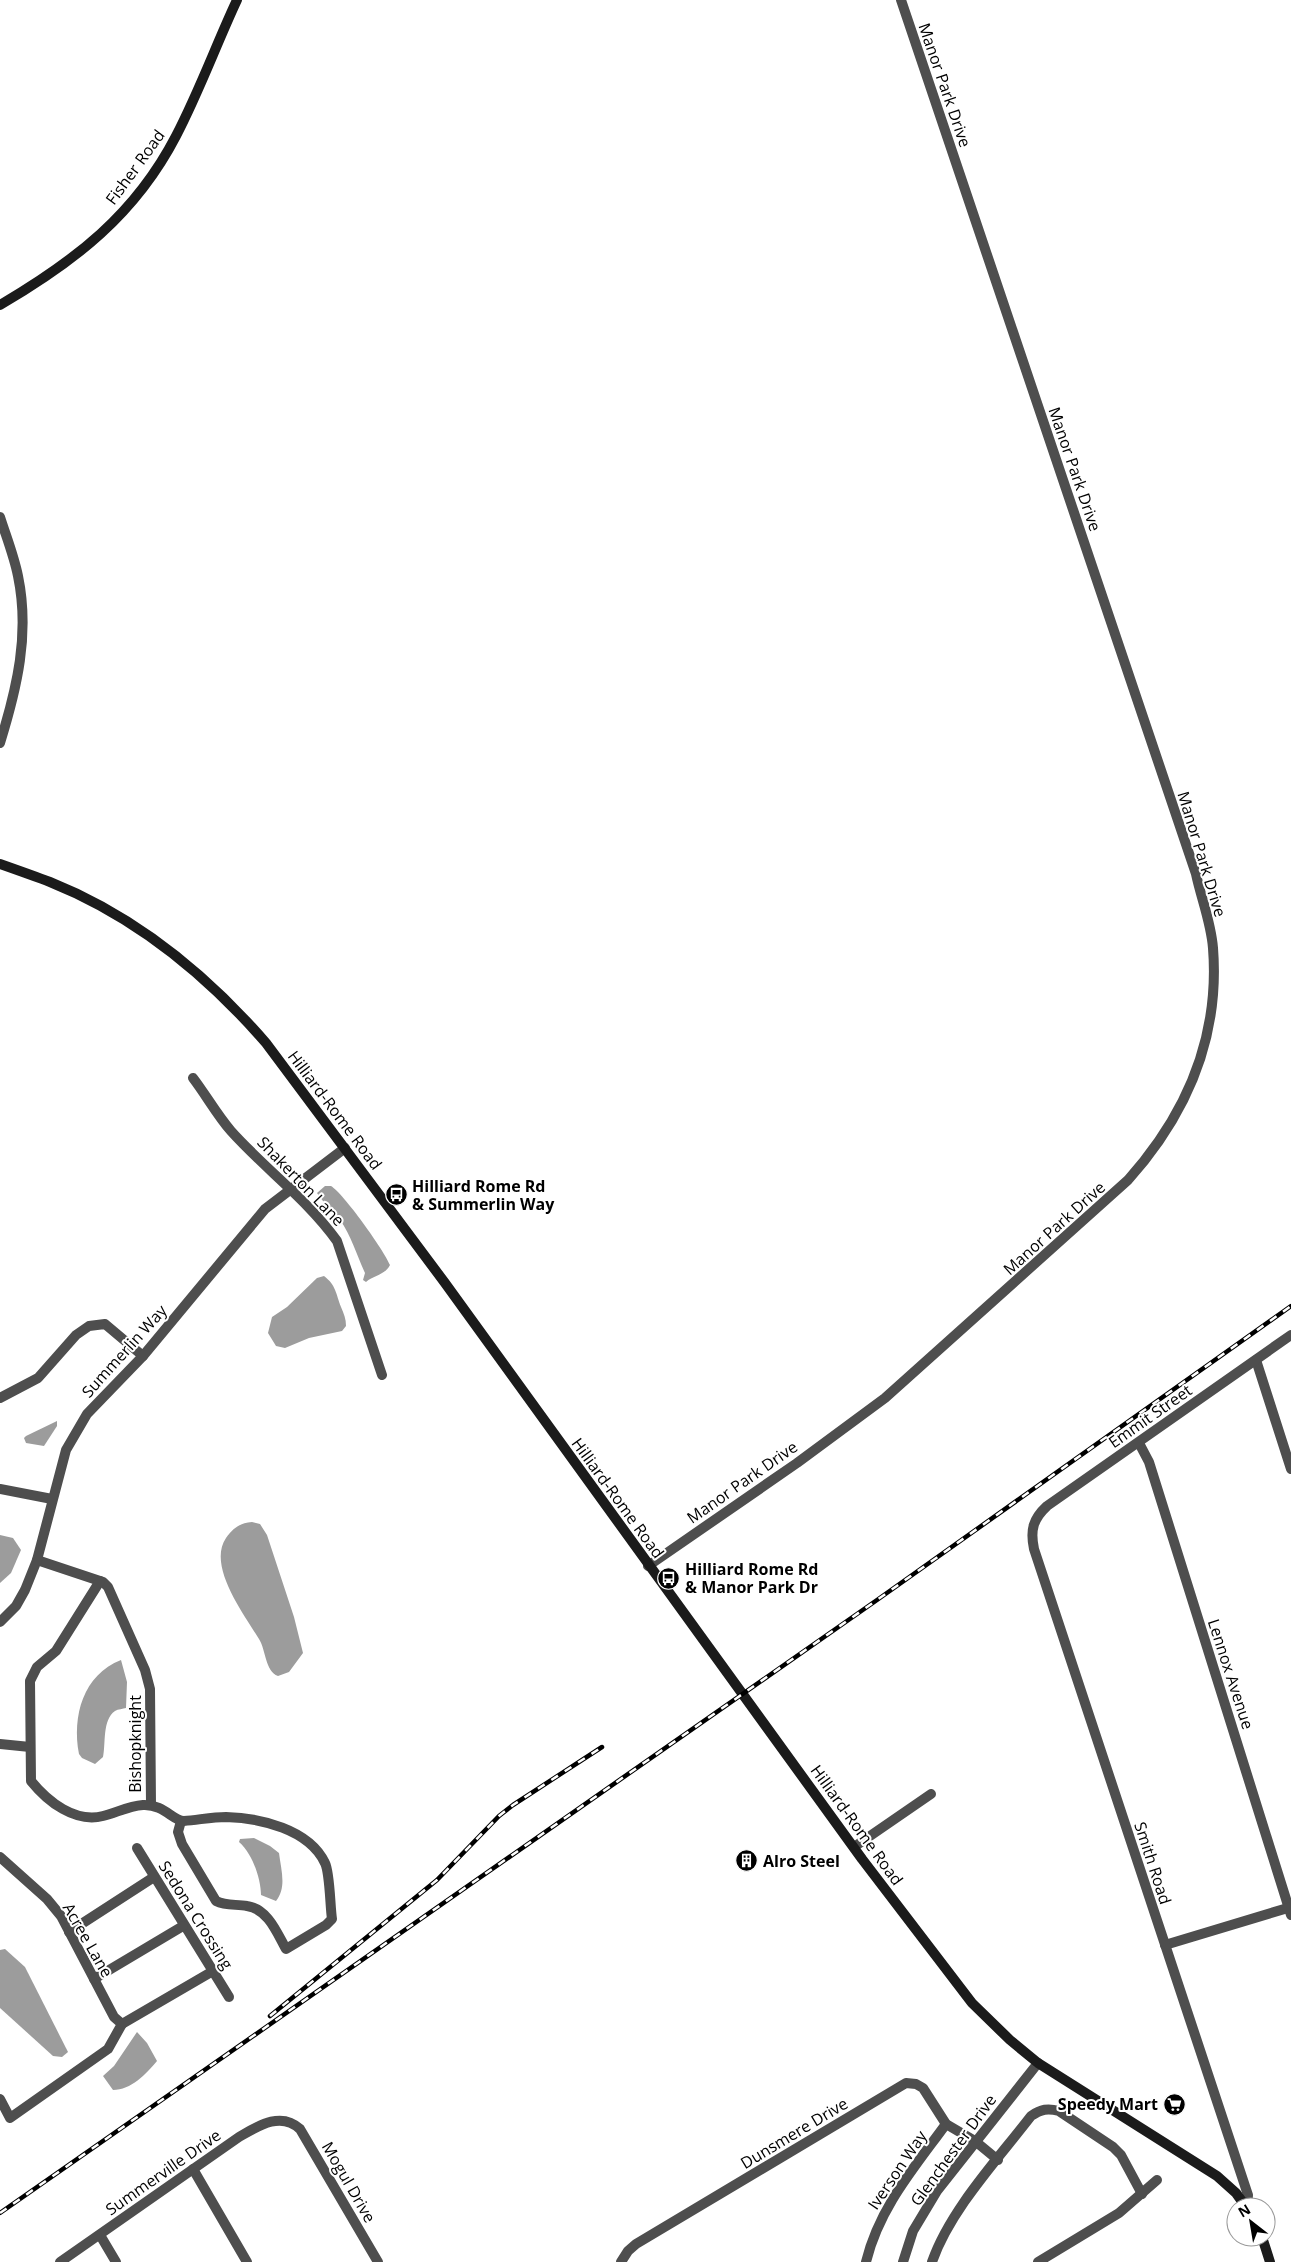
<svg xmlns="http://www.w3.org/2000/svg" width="1291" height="2262" font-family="'Open Sans',sans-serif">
<rect width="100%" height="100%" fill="#fff"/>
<g fill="#9c9c9c">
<path d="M325 1186H331C343 1193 384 1250 390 1265 385 1275 374 1275 366 1282L363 1280 365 1273C357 1256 351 1235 340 1220 333 1210 323 1203 317 1193Z"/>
<path d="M324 1276C336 1285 336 1294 341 1307 344 1314 346 1319 346 1326L342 1331 309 1338 285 1348 276 1346 268 1333 272 1317 287 1307 317 1278Z"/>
<polygon points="57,1421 57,1426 44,1446 26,1443 24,1438 26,1436"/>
<path d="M252 1522 260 1524 267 1535 294 1617 303 1653 289 1672 278 1676C265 1671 266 1650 259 1639 244 1614 207 1566 226 1538 233 1528 240 1523 252 1522Z"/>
<polygon points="0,1535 13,1538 21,1550 11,1573 0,1583"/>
<path d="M121 1660 127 1682 126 1708C123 1709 118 1709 115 1711 102 1720 106 1744 103 1757L95 1764 82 1758 79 1754C72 1716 83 1675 121 1660Z"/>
<path d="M254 1838 270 1846 279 1853C281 1870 287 1887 276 1901L261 1895C261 1880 253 1854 239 1842L240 1839Z"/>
<polygon points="5,1949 25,1967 68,2052 62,2057 53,2056 0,2008 0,1950"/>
<path d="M137 2032 147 2043 157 2061C146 2074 131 2090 113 2090L103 2076 114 2066Z"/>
</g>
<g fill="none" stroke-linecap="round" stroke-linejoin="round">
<g stroke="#4e4e4e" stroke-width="10">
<path d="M0 517C6 536 14 556 18 576 30 634 17 688 0 743"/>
<path d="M193 1078C206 1095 217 1115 231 1131 265 1169 307 1199 337 1241L382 1375"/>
<polyline points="1256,1360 1291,1469"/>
<polyline points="0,1398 38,1378 76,1335 89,1326 105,1324 143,1356"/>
<polyline points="1139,1443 1149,1462 1291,1915"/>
<polyline points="0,1489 52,1499"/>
<polyline points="37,1560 103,1582 108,1587 145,1670 150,1689 151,1805"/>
<path d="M100 1581 56 1651 37 1667 30 1681 31 1781C48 1802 75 1823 103 1816 116 1813 128 1806 143 1805 164 1804 173 1821 184 1821 198 1820 212 1817 226 1817 260 1818 309 1829 325 1863 330 1873 330 1906 332 1919L326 1925 286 1949C277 1933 268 1909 247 1906 236 1904 226 1906 216 1901L182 1844 178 1832 181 1821"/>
<polyline points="0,1622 16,1606 25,1590 37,1560 66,1450 87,1414 143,1356 265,1209 345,1148"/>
<polyline points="0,1744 30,1747"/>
<polyline points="854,1847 931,1794"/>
<polyline points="137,1848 229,1997"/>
<polyline points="0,1857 47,1899 61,1916 114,2017 122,2024 108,2049 10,2118 0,2099"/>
<polyline points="69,1932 154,1877"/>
<polyline points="1165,1945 1291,1907"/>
<polyline points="94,1979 183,1926"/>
<polyline points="122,2024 213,1971"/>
<polyline points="193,2169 247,2262"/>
<path d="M1247 2207 1248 2195 1034 1549C1030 1530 1033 1519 1047 1506L1291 1335"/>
<polyline points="100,2235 116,2262"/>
<path d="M60 2262 239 2137C258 2126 281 2111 300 2129L378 2262"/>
<polyline points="621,2262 628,2251 636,2244 906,2083 916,2084 923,2088 946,2124 975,2141 998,2160"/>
<path d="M866 2262C879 2208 914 2168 946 2124"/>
<path d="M932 2262C950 2210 998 2159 1031 2116 1041 2109 1048 2108 1059 2111L1113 2147 1121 2155 1142 2194"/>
<polyline points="1038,2262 1119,2213 1157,2180"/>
</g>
<g stroke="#4e4e4e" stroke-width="10">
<path d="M648 1566 797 1463 885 1398 1128 1180C1187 1114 1220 1038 1213 948 1211 922 1201 898 1196 874L901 0"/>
<polyline points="903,2262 913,2231 937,2191 1038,2063"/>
</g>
<g stroke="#1b1b1b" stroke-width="10">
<path d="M0 305C75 261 135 215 176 136 199 92 216 45 237 0"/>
<path d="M0 864C17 870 34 876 50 882 135 916 207 975 266 1043L445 1283 862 1859 972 2003 1010 2040 1038 2063 1217 2176 1236 2193 1246 2207"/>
<polyline points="1262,2237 1270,2262"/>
</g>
<defs>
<g id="rail">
<polyline points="270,2016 437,1880 499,1816 513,1805 602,1747"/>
<polyline points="0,2213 877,1600 1291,1306"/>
</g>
</defs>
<use href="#rail" stroke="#000" stroke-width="4.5"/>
<use href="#rail" stroke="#fff" stroke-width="2.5" stroke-dasharray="8" stroke-linecap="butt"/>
</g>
<defs>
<symbol id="bus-disc" viewBox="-11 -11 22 22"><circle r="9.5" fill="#000" stroke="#fff"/><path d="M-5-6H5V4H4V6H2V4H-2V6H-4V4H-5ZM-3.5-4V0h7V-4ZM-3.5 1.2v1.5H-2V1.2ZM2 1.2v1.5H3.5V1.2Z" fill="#fff"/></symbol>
<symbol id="building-disc" viewBox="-11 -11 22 22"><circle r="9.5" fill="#000" stroke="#fff"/><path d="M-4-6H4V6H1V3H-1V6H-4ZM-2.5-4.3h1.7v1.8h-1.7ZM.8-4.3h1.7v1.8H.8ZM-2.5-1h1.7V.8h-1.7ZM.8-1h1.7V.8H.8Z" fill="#fff"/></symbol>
<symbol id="supermarket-disc" viewBox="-11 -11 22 22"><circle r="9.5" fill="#000" stroke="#fff"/><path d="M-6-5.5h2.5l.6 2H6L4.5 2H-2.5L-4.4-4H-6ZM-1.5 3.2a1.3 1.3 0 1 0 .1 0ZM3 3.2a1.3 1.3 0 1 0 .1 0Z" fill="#fff"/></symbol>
</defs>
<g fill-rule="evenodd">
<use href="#bus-disc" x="384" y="1182" width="25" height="25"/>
<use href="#bus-disc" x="656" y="1566" width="25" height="25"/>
<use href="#building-disc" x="734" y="1848" width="25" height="25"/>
<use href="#supermarket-disc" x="1162" y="2092" width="25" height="25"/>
</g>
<g text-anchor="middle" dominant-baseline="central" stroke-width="4" stroke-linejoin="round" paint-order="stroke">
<g font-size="16" fill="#000" stroke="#fff">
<text transform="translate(945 85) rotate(71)">Manor Park Drive</text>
<text transform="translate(135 167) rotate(-54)">Fisher Road</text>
<text transform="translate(1075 469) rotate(71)">Manor Park Drive</text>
<text transform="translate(1202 854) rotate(73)">Manor Park Drive</text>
<text transform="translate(335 1110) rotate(53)">Hilliard-Rome Road</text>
<text transform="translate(301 1181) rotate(46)">Shakerton Lane</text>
<text transform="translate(1054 1228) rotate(-42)">Manor Park Drive</text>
<text transform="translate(124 1351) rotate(-48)">Summerlin Way</text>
<text transform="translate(1150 1416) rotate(-35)">Emmit Street</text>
<text transform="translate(742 1482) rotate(-35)">Manor Park Drive</text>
<text transform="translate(618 1498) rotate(54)">Hilliard-Rome Road</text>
<text transform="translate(1231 1674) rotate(72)">Lennox Avenue</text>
<text transform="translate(135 1744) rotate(-90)">Bishopknight</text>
<text transform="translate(857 1825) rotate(54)">Hilliard-Rome Road</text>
<text transform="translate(1153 1863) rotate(72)">Smith Road</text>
<text transform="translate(196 1915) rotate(58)">Sedona Crossing</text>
<text transform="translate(88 1940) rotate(60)">Acree Lane</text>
<text transform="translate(794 2133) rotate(-31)">Dunsmere Drive</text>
<text transform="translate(953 2150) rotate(-54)">Glenchester Drive</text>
<text transform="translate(897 2170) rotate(-56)">Iverson Way</text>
<text transform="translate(163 2172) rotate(-35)">Summerville Drive</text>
<text transform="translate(349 2182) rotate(60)">Mogul Drive</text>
</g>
<g font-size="16" font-weight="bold" fill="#000" stroke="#fff" text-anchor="start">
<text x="412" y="1186">Hilliard Rome Rd<tspan x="412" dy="18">&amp; Summerlin Way</tspan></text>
<text x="685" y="1569">Hilliard Rome Rd<tspan x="685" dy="18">&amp; Manor Park Dr</tspan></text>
<text x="763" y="1861">Alro Steel</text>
<text x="1158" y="2104" text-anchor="end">Speedy Mart</text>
</g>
</g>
<g transform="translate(1251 2222) rotate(329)"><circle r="24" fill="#ffffff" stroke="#999999"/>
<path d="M0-4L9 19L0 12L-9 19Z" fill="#000000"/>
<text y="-8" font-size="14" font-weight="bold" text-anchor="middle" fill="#000000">N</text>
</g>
</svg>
